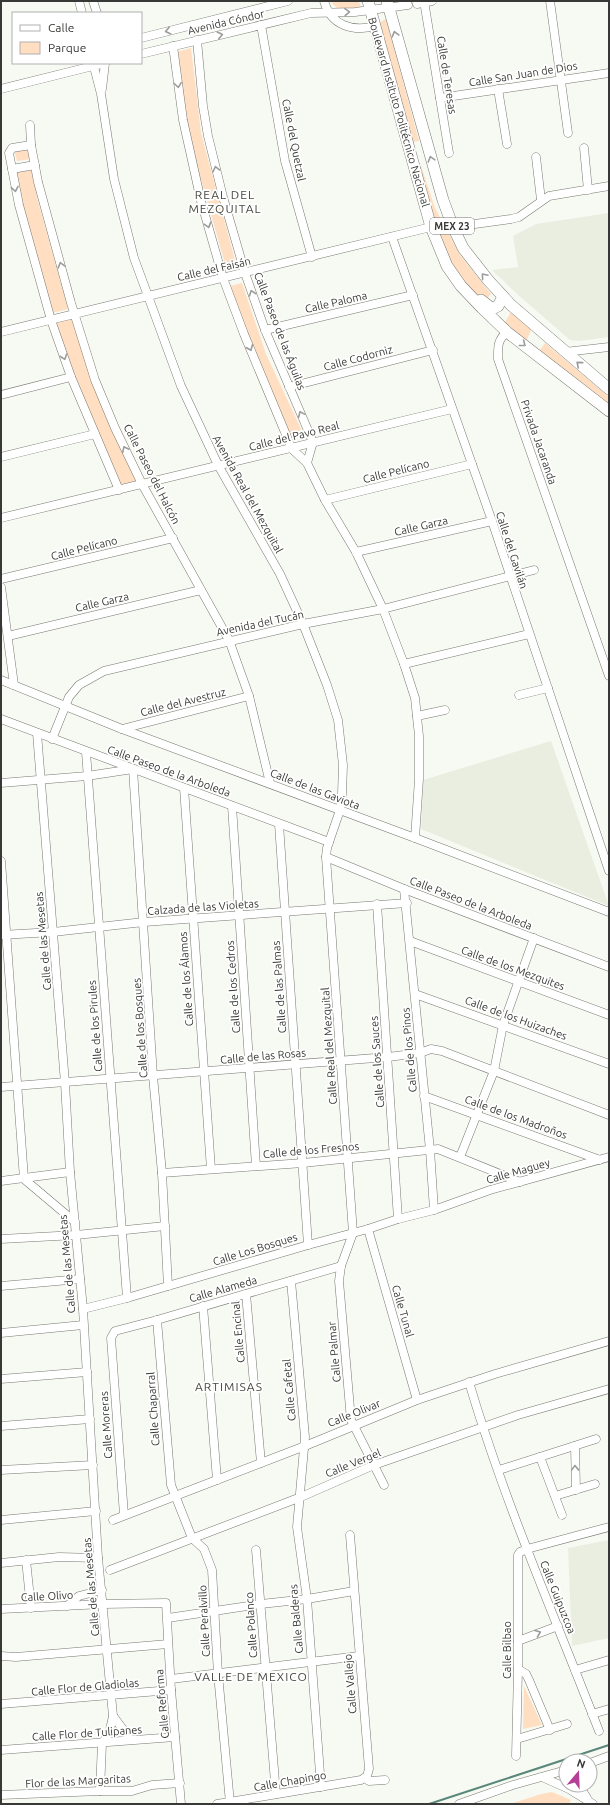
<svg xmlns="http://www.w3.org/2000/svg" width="610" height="1805" font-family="Ubuntu,sans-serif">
<rect width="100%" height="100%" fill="#f7faf2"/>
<g fill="#eaeee0">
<polygon points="609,213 609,337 579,341 570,340 517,294 492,270 518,267 513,236 536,224"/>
<polygon points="551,741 609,906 421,829 423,780"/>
<polygon points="609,1540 609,1638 572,1646 568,1548"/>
</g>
<g fill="#ffdec1">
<polygon points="330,1 359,1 361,9 339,10"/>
<polygon points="386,19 419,141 412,142 380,22"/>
<polygon points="191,48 201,133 236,264 226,267 188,134 176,52"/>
<polygon points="28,148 31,159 17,161 14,150"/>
<polygon points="421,166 435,208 460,255 491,294 484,302 455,275 414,169"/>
<polygon points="32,170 37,198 68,309 52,313 32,244 16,172"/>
<polygon points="242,283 266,354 301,429 297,439 292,442 255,360 230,286"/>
<polygon points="511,312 531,330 526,342 505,322"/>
<polygon points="75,314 101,400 142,484 118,488 51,320"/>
<polygon points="545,343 609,397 609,407 540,350"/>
<polygon points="524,1686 542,1725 523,1729"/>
<polygon points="552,1792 571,1800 569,1804 510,1804 541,1794"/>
</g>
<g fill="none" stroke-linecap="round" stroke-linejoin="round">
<polyline stroke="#5a877b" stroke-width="2" points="429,1804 609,1745"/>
<defs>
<g id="minor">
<polyline points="79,1 82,13"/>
<polyline points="93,1 97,13"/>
<path d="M324 1C331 26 353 32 375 26"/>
<polyline points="424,1 449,153"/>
<polyline points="550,1 568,133"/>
<polyline points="417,4 432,1"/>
<polyline points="261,25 285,161 312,257"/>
<polyline points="141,38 288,1"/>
<polyline points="197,40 203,106 208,136 223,197 245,273 265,330 313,442 307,463"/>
<polyline points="173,46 183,120 201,201 223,278 244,334 292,449 307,463 325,500 356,552 383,609 404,664 415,698 419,736 419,779 415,838"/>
<polyline points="141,54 311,13 355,12 408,5"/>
<polyline points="93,63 101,94 114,179 134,258 148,296 181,386 218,465 280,574 303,624 327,685 338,720 343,765 342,794 340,810 327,848 326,857 353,1233 341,1266 339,1281 351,1420 384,1485"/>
<polyline points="1,89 105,63"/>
<polyline points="102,89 105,63"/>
<polyline points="498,89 507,144"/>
<polyline points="440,98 609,73"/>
<polyline points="30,125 31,145 38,182 71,303 95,380 115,428 142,484 229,640 249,696 270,783"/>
<polyline points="31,145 12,148 9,153 19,205 51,320 71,377 119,490"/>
<polyline points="584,148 588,190"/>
<polyline points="536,157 541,200"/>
<polyline points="12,169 35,165"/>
<polyline points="453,227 511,219 519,217 549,196 609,186"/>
<polyline points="392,237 492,521 609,871"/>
<polyline points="265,330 413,295"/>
<polyline points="1,332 431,227"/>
<path d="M507 332C497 340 498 348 498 359L609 676"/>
<polyline points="565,352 609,347"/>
<polyline points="289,387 433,350"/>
<polyline points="1,395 71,377"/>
<polyline points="1,457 95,434"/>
<polyline points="325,500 472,464"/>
<polyline points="1,518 452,409"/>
<polyline points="356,552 492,521"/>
<polyline points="1,579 173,538"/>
<polyline points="1,587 14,685"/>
<polyline points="8,636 201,590"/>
<polyline points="404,664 529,634"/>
<polyline points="1,680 122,729 415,838 609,912"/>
<polyline points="519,695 548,688"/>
<polyline points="417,716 445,710"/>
<polyline points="1,719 329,842"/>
<polyline points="122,729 249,696"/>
<polyline points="37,733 65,1083 70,1172 83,1309 98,1558 113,1716 109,1734 102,1743 100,1791"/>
<polyline points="52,739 69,697 79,685 104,671 303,624 383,609 534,570"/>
<polyline points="86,752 127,1298"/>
<polyline points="1,783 87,776 133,769 153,1076 162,1173 168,1286"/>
<polyline points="184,788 211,1169"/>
<polyline points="232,806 256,1166"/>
<polyline points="279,824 308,1245"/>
<polyline points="326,857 404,889 609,967"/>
<polyline points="1,861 24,1179 75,1222"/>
<polyline points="404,889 430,1150 434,1210"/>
<polyline points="377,904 398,1219"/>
<polyline points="1,935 53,932 144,922 407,903"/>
<polyline points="410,941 609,1015"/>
<polyline points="415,994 609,1064"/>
<polyline points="1,1087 388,1057 420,1053 431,1049 442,1051 609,1115"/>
<polyline points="424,1096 600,1160"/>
<polyline points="460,1157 494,1071 503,1025 534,938"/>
<polyline points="162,1173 303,1163 438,1149 520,1182"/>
<polyline points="1,1181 70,1172"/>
<polyline points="368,1229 417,1400"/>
<polyline points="1,1239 76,1235 165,1226"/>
<polyline points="291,1281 305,1437 297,1527 307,1599 321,1787"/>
<polyline points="1,1286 80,1279"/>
<polyline points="246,1294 261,1463"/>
<polyline points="203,1306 217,1480"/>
<polyline points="83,1309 127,1298 308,1245 368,1229 398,1219 434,1210 490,1190 609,1157"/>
<polyline points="157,1320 171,1485 192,1538 204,1549 212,1570 218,1674 230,1803"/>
<polyline points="1,1333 83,1325"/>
<polyline points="1,1379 87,1372"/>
<path d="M469 1382C504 1501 554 1615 599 1731"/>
<polyline points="1,1426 90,1419"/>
<polyline points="575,1446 576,1490"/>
<polyline points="540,1457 562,1515"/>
<polyline points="1,1470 93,1465"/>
<polyline points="499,1470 596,1439"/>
<polyline points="555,1496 595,1484"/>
<polyline points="124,1515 111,1338 115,1331 157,1320 341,1266"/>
<polyline points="1,1520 96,1511"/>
<polyline points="113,1520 305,1446 417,1400 495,1374 609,1341"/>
<polyline points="256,1550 276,1794"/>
<polyline points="26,1560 31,1608"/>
<polyline points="1,1563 59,1557 98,1558"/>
<polyline points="110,1570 301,1497 374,1465 518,1415 609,1389"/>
<polyline points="67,1606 79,1596 102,1590"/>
<polyline points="1,1609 103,1604 166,1603 171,1690 181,1804"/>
<polyline points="168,1618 261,1604 307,1599 354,1591"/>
<polyline points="518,1641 558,1626"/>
<polyline points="1,1656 16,1657 168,1644"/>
<polyline points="518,1669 526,1674 529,1680 550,1730"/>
<polyline points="575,1670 609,1660"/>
<polyline points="171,1679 359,1656"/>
<polyline points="1,1704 171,1690"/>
<polyline points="592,1714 609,1709"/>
<polyline points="113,1716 131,1740"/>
<polyline points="517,1739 567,1724"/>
<polyline points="1,1750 175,1737"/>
<polyline points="516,1756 518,1669 518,1555 520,1552 527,1549 609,1527"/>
<polyline points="590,1763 609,1756"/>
<polyline points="542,1777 569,1789 593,1804"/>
<polyline points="365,1778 369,1781 385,1780"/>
<polyline points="579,1785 587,1798"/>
<polyline points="1,1795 100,1791 132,1791 152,1785 180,1783"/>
<polyline points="217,1804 361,1780 367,1776 369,1769 350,1535"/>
<polyline points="459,1804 513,1785 566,1770"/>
</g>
<g id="major">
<polyline points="368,1 431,227 447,266 461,286 482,308 507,332 609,411"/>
<polyline points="387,1 443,200 453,227 463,248 488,280 511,305 609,389"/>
<polyline points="481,300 490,307 494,308 498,306 503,297"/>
</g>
</defs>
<use href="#minor" stroke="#777972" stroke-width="9"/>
<use href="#major" stroke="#777972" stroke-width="12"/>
<use href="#minor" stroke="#fff" stroke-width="8"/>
<use href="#major" stroke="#fff" stroke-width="11"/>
</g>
<defs><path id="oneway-chevron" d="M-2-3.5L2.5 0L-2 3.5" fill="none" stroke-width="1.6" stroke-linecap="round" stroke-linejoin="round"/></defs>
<g stroke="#9c9c9a">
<use href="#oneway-chevron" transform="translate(347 12) rotate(-2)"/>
<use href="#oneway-chevron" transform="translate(168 31) rotate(167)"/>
<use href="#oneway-chevron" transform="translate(395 34) rotate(-105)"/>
<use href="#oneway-chevron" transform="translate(220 35) rotate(-13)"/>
<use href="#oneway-chevron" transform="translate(178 85) rotate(82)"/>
<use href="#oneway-chevron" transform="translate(431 159) rotate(-107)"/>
<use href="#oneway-chevron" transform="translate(216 169) rotate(-104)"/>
<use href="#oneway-chevron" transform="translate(15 189) rotate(79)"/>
<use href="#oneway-chevron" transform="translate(208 225) rotate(74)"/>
<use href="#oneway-chevron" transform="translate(61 265) rotate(-105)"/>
<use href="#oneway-chevron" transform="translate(484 276) rotate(-130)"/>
<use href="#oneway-chevron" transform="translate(252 293) rotate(-109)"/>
<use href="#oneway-chevron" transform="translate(523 344) rotate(38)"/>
<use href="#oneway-chevron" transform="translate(250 348) rotate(67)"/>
<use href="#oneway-chevron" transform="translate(64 357) rotate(71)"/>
<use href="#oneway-chevron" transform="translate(579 364) rotate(-140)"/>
<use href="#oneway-chevron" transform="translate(301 414) rotate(-114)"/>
<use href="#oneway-chevron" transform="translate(125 449) rotate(-116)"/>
<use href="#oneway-chevron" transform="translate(575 1468) rotate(-92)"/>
<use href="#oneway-chevron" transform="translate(538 1633) rotate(-21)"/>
</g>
<g text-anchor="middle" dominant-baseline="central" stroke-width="3.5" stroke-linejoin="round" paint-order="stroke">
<rect fill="#fff" stroke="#747472" stroke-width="1" x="430" y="218" width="44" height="16" rx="3"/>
<g font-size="10" font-weight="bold" fill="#383936">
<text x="452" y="226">MEX 23</text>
</g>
<g font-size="11" fill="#383936" stroke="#fff">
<text transform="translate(226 22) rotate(-13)">Avenida Cóndor</text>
<text transform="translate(523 74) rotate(-9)">Calle San Juan de Dios</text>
<text transform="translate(447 75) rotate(81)">Calle de Teresas</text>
<text transform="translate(399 112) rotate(74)">Boulevard Instituto Politécnico Nacional</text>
<text transform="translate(294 140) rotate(79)">Calle del Quetzal</text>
<text transform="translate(214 269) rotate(-13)">Calle del Faisán</text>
<text transform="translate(336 302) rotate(-13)">Calle Paloma</text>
<text transform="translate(280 331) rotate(69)">Calle Paseo de las Águilas</text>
<text transform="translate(358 358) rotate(-15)">Calle Codorniz</text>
<text transform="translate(294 436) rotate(-14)">Calle del Pavo Real</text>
<text transform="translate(539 442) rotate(71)">Privada Jacaranda</text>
<text transform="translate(396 471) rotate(-14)">Calle Pelícano</text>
<text transform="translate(152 474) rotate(63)">Calle Paseo del Halcón</text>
<text transform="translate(248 494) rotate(61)">Avenida Real del Mezquital</text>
<text transform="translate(421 526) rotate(-13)">Calle Garza</text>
<text transform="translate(84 548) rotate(-14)">Calle Pelícano</text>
<text transform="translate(512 550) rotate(72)">Calle del Gavilán</text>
<text transform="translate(102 602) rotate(-13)">Calle Garza</text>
<text transform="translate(260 623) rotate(-12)">Avenida del Tucán</text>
<text transform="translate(183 702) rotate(-14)">Calle del Avestruz</text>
<text transform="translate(169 771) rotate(20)">Calle Paseo de la Arboleda</text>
<text transform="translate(315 789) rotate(21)">Calle de las Gaviota</text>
<text transform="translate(471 903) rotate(21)">Calle Paseo de la Arboleda</text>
<text transform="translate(203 907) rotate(-4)">Calzada de las Violetas</text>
<text transform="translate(43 941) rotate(-95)">Calle de las Mesetas</text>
<text transform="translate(513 968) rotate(20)">Calle de los Mezquites</text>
<text transform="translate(186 979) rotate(-94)">Calle de los Álamos</text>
<text transform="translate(233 987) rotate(-94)">Calle de los Cedros</text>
<text transform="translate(279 987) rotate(-94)">Calle de las Palmas</text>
<text transform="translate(516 1018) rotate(20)">Calle de los Huizaches</text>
<text transform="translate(95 1026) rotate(-94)">Calle de los Pirules</text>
<text transform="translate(140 1028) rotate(-94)">Calle de los Bosques</text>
<text transform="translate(329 1046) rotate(-94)">Calle Real del Mezquital</text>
<text transform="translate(409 1050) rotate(-95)">Calle de los Pinos</text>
<text transform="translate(263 1056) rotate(-5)">Calle de las Rosas</text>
<text transform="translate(377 1062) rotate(-94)">Calle de los Sauces</text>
<text transform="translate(516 1117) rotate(20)">Calle de los Madroños</text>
<text transform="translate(311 1150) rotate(-5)">Calle de los Fresnos</text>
<text transform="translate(518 1171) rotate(-16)">Calle Maguey</text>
<text transform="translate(255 1249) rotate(-17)">Calle Los Bosques</text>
<text transform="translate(67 1264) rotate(-95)">Calle de las Mesetas</text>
<text transform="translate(223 1289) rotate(-16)">Calle Alameda</text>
<text transform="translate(403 1311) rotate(74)">Calle Tunal</text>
<text transform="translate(238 1332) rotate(-95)">Calle Encinal</text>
<text transform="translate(334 1352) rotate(-95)">Calle Palmar</text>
<text transform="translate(289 1390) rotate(-95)">Calle Cafetal</text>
<text transform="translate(153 1409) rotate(-94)">Calle Chaparral</text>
<text transform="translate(354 1413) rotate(-22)">Calle Olivar</text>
<text transform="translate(106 1425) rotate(-94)">Calle Moreras</text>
<text transform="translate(353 1463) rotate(-22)">Calle Vergel</text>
<text transform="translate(91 1587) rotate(-95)">Calle de las Mesetas</text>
<text transform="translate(47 1596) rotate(-3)">Calle Olivo</text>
<text transform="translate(558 1597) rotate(68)">Calle Guipuzcoa</text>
<text transform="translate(296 1619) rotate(-95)">Calle Balderas</text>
<text transform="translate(204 1621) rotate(-93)">Calle Peralvillo</text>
<text transform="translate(251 1625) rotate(-94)">Calle Polanco</text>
<text transform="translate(507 1650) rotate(-90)">Calle Bilbao</text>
<text transform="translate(350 1684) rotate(-95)">Calle Vallejo</text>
<text transform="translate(85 1687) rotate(-5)">Calle Flor de Gladiolas</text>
<text transform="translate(162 1704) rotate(-95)">Calle Reforma</text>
<text transform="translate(87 1733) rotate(-4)">Calle Flor de Tulipanes</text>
<text transform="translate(78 1781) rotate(-3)">Flor de las Margaritas</text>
<text transform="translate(290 1781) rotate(-10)">Calle Chapingo</text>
</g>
<g font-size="12" letter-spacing="1" fill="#454740" stroke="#fff">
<text x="225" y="194">REAL DEL<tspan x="225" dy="14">MEZQUITAL</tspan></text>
<text x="229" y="1386">ARTIMISAS</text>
<text x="251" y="1676">VALLE DE MEXICO</text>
</g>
</g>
<rect width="610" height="1805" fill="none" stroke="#383936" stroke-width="4"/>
<rect x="12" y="12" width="130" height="52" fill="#ffffff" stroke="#afb0af"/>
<rect x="20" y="25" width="20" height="6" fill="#ffffff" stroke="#afb0af"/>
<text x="48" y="32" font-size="12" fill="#383936">Calle</text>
<rect x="20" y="42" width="20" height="12" fill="#ffdec1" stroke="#afb0af"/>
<text x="48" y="52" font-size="12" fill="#383936">Parque</text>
<g transform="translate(578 1773) rotate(19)"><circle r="19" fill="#ffffff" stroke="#afb0af"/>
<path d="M0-3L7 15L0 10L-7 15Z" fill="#b44098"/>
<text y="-6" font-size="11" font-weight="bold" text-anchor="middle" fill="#383936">N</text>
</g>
</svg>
